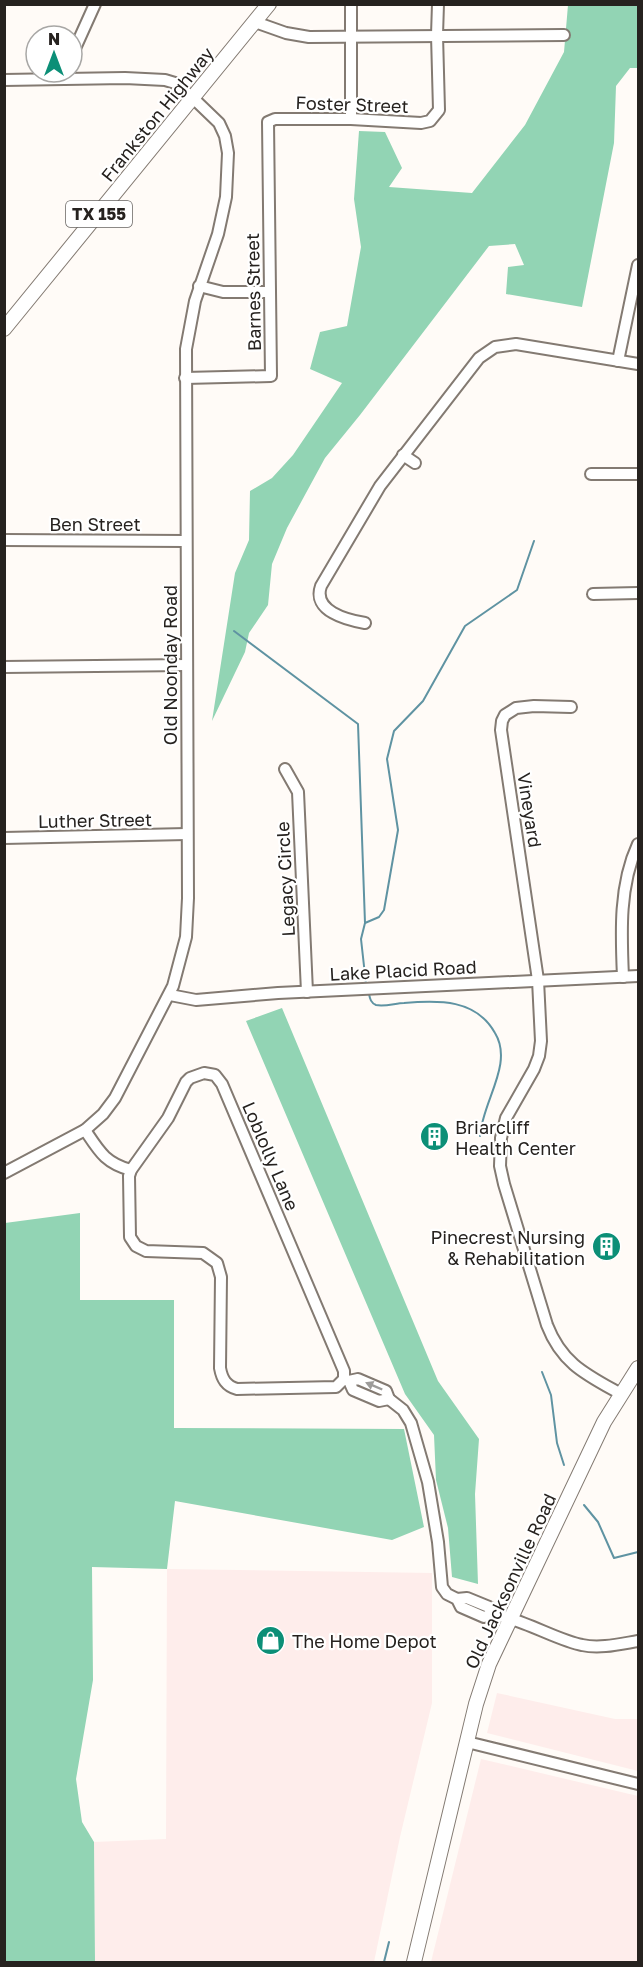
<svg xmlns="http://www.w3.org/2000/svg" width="643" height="1967" font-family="'Golos Text',sans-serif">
<rect width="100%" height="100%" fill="#fffbf7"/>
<g fill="#feedeb">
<polygon points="167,1569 432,1573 432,1703 400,1837 374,1962 95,1962 94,1842 166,1839"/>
<polygon points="497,1693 615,1719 638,1719 638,1771 487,1733"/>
<polygon points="481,1759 638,1796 638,1962 431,1962"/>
</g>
<g fill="#92d4b4">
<polygon points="568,5 638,5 638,68 630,68 616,86 614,143 582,307 506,294 508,267 524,265 515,244 489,246 360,415 325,458 287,528 272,564 268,605 249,633 245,652 212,721 235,573 249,540 250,491 272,478 293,455 342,383 310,369 320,332 347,326 361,247 354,199 359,131 385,132 402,168 389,187 472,193 525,125 564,52"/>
<polygon points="282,1008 438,1381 479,1439 475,1494 478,1584 452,1577 448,1528 436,1480 434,1435 405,1394 246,1021"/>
<polygon points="80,1213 80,1300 174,1300 174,1428 404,1429 424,1527 392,1540 175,1501 167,1569 92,1567 93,1680 76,1779 82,1822 94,1842 95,1962 5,1962 5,1223"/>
</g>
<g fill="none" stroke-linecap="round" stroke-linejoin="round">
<g stroke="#5f93a2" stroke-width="2">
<polyline points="234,631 358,724 365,923 361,939 366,984"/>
<polyline points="365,923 379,917 384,910 398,830 387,759 394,731 423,701 465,626 517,590 534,541"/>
<path d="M369 994C370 999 371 1003 376 1005 385 1007 396 1003 404 1003 439 1000 476 999 495 1033 514 1064 482 1102 480 1136"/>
<polyline points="542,1372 551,1395 557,1443 564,1465"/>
<polyline points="584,1505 598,1522 614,1558 638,1552"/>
<polyline points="384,1962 389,1942"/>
</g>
<defs>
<g id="minor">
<polyline points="351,4 351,119"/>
<polyline points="255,22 286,33 309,37 564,35"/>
<polyline points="72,55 95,4"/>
<polyline points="4,80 125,78 165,80 175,83 193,98 219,123 225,136 228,153 226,197 218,234 195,301 186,349 188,898 186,937 173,986 115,1098 103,1114 85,1130 4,1173"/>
<polyline points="199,286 223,292 269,292"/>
<polyline points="618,361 638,265"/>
<polyline points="185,378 271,376 268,122 275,119 351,119 421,123 430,121 439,110 437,35 438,4"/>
<polyline points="403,455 415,463"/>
<polyline points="591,474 638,474"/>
<polyline points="4,540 185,541"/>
<polyline points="593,594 638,593"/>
<path d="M365 623C347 620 312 611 321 586L380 486 479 358 495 347 516 344 638 364"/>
<polyline points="4,667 187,665"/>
<path d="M571 707 534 706 516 708 505 715 502 721 501 730 538 980 541 1041 539 1056 534 1069 506 1118 501 1138 500 1166 504 1184 547 1325C562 1364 587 1375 621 1394"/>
<polyline points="285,769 298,792 307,992"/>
<polyline points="4,838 187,834"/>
<path d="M623 977C621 932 619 885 638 844"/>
<polyline points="170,995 196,1000 278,993 638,976"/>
<path d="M204 1073 215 1075 222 1084 344 1371V1379L336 1387 237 1389C226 1386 222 1379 220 1368L221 1277 217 1263 203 1253 146 1251 136 1246 130 1237 129 1176 131 1170 168 1118 186 1082 190 1078Z"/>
<path d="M85 1130C99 1151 105 1163 131 1170"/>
<polyline points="344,1379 349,1381 353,1390 379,1401 389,1399 386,1391 358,1379 349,1381"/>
<path d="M389 1399 403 1410 411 1423 428 1482 438 1542 442 1587 447 1594 457 1599 461 1607 484 1617C504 1608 556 1641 582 1645 600 1649 620 1644 638 1641"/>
<polyline points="457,1599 467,1598 489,1607 491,1614"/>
<polyline points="467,1742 638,1784"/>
</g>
<g id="major">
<polyline points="4,329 269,4"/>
<polyline points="414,1962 476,1704 489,1664 604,1422 638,1368"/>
</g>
</defs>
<use href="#minor" stroke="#837a72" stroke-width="14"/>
<use href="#major" stroke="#837a72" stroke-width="16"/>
<use href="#minor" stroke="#fff" stroke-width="10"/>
<use href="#major" stroke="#fff" stroke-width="14"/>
</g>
<defs><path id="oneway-solid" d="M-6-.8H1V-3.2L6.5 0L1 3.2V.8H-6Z" transform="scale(1.5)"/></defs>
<use fill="#9d9c9a" href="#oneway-solid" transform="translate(374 1386) rotate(-157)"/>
<defs>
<symbol id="building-disc" viewBox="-11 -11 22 22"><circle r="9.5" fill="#0c8f77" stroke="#fff"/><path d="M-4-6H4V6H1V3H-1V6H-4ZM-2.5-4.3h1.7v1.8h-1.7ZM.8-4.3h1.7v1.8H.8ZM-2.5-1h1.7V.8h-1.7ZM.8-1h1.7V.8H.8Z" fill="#fff"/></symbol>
<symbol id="shop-disc" viewBox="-11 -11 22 22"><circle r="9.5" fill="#0c8f77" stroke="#fff"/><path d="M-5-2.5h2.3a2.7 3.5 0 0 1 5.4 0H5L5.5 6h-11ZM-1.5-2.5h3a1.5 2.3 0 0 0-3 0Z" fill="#fff"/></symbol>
</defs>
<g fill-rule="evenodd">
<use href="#building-disc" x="418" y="1120" width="33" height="33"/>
<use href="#building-disc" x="590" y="1230" width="33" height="33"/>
<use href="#shop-disc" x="254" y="1624" width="33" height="33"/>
</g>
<g text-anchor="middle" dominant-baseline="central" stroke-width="4.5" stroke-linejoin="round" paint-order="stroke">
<rect fill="#fff" stroke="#676462" stroke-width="1.5" x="66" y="201" width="66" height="26" rx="4.5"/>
<g font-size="16" font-weight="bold" fill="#26221f">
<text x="99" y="214">TX 155</text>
</g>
<g font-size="18" fill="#26221f" stroke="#fff">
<text transform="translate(352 104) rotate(2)">Foster Street</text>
<text transform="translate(157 114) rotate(-51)">Frankston Highway</text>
<text transform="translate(253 292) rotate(-91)">Barnes Street</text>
<text x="95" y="524">Ben Street</text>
<text transform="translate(170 665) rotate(-90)">Old Noonday Road</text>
<text transform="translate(530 810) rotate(81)">Vineyard</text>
<text transform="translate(95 820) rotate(-1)">Luther Street</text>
<text transform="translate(285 879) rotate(-93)">Legacy Circle</text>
<text transform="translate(403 970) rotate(-3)">Lake Placid Road</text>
<text transform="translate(271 1156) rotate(67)">Loblolly Lane</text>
<text transform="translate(510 1581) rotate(-65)">Old Jacksonville Road</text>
</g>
<g font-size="18" fill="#26221f" stroke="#fff" text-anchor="start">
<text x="455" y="1127">Briarcliff<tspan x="455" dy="21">Health Center</tspan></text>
<text x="585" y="1237" text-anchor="end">Pinecrest Nursing<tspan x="585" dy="21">&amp; Rehabilitation</tspan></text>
<text x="292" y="1641">The Home Depot</text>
</g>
</g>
<rect width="643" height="1967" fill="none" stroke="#26221f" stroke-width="12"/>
<g transform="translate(54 54)"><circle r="28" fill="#ffffff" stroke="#a8a7a5" stroke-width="1.5"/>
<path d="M0-4.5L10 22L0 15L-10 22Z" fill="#0c8f77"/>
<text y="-9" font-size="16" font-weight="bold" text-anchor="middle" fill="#26221f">N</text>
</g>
</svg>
